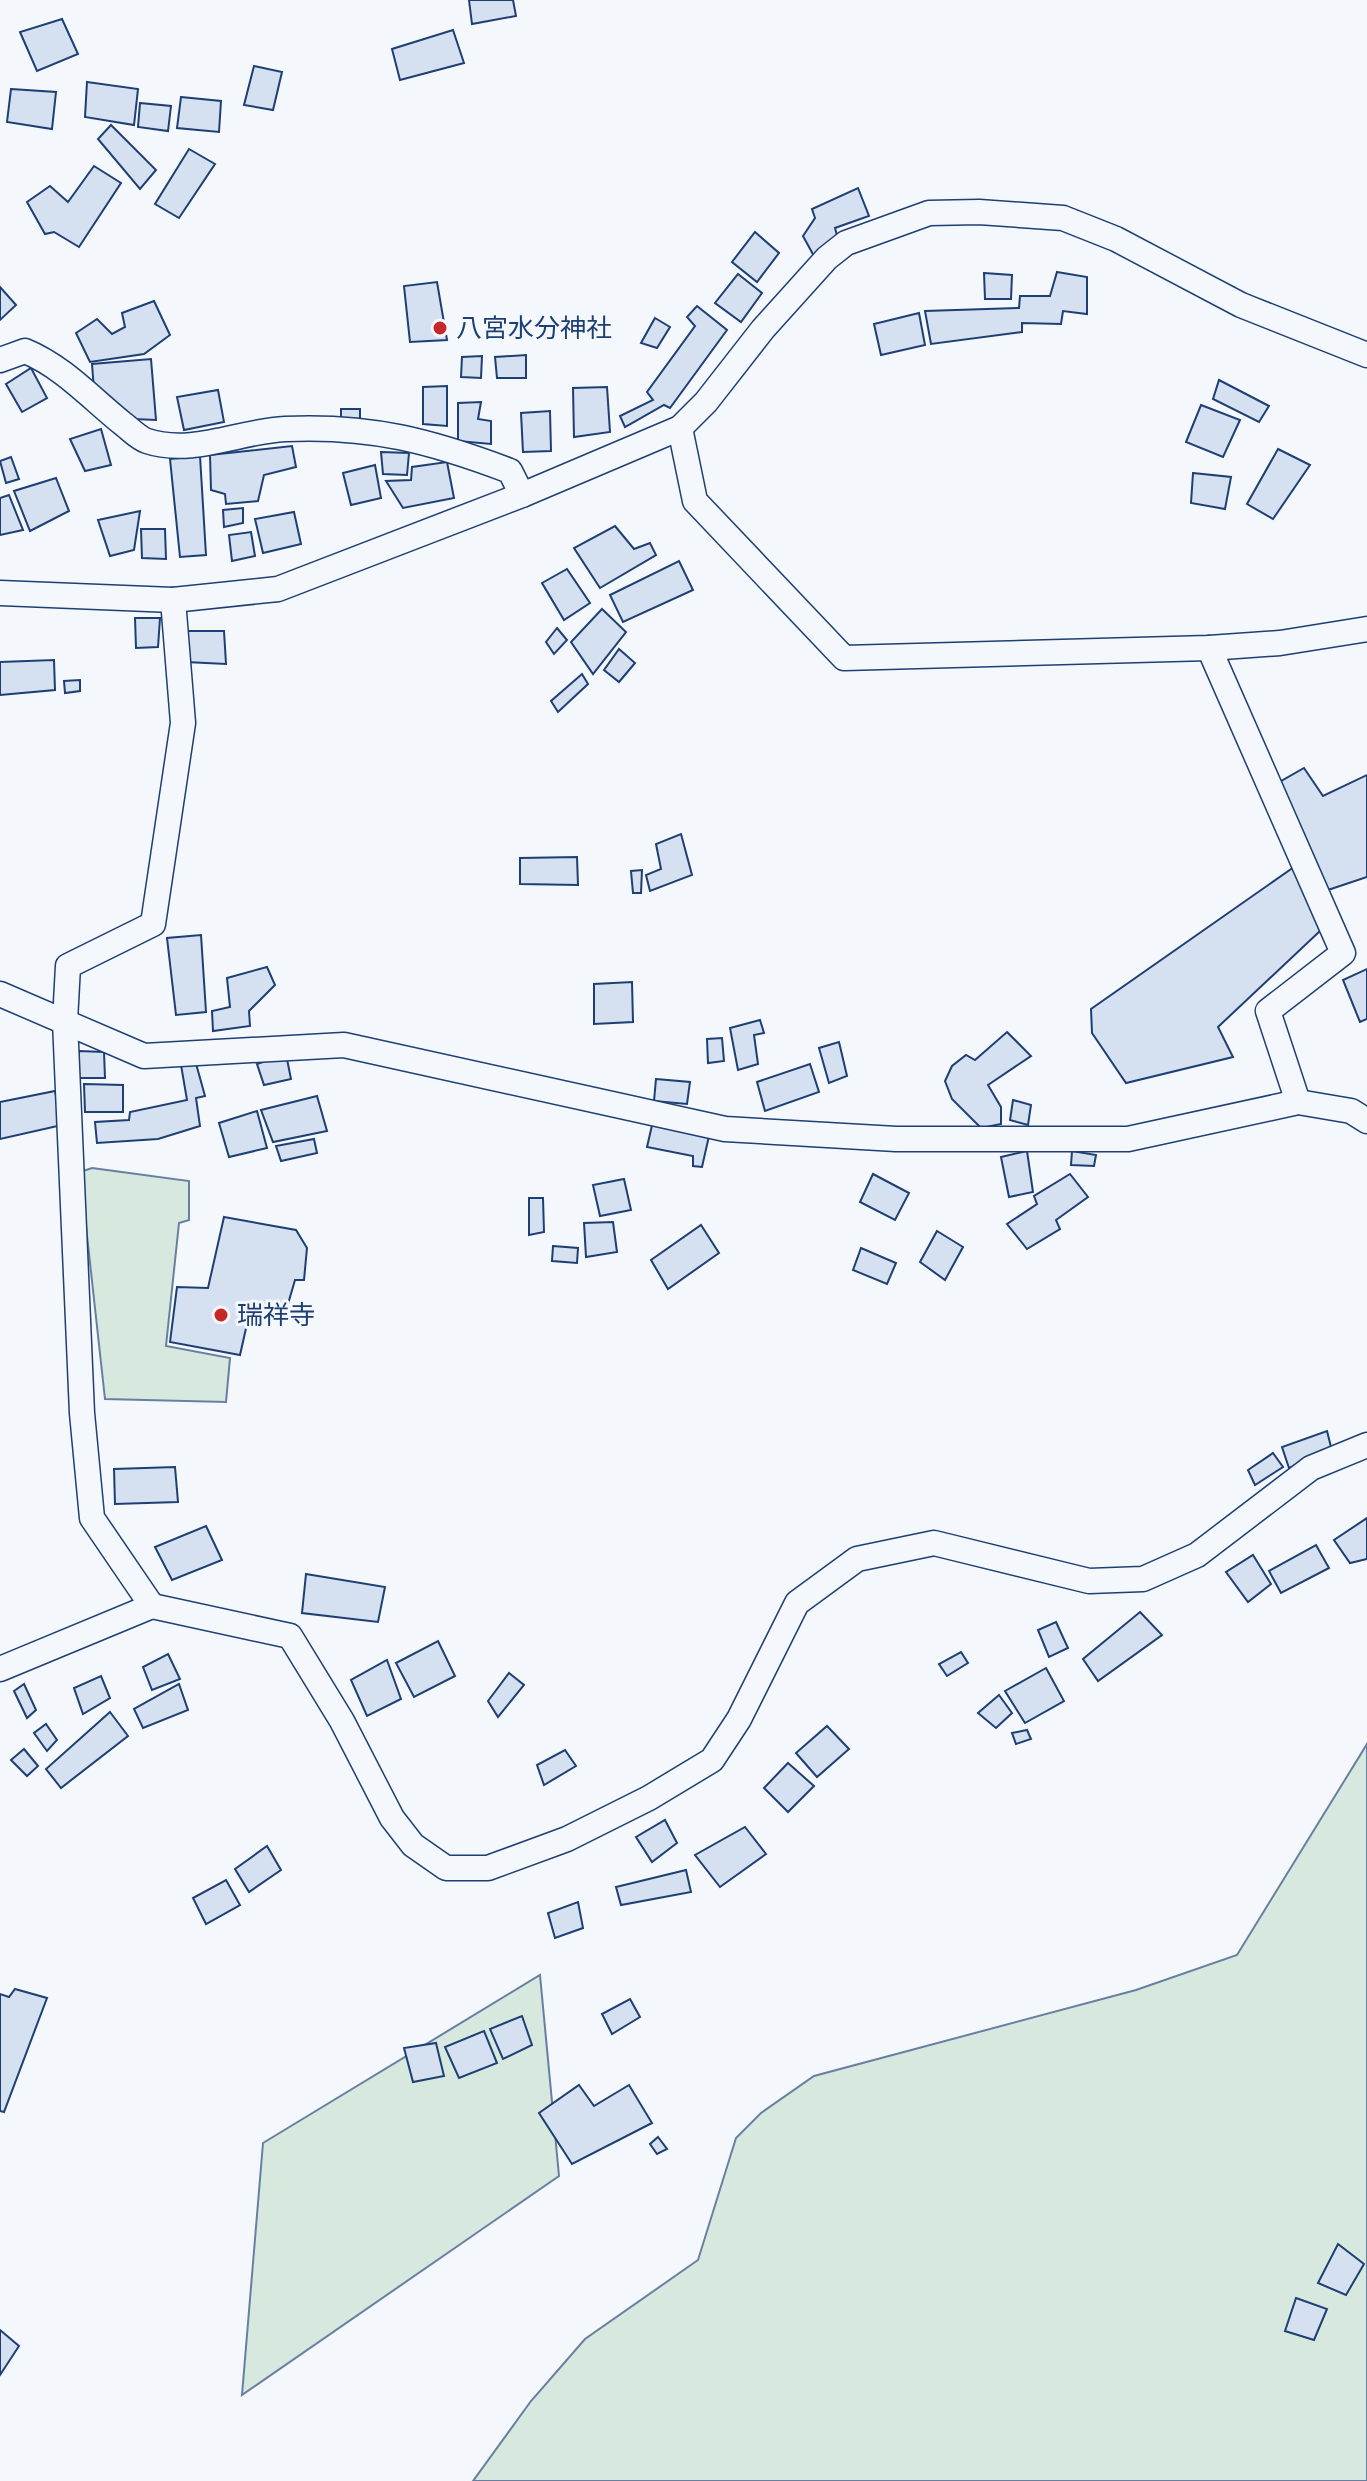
<svg xmlns="http://www.w3.org/2000/svg" width="1367" height="2481" font-family="'Space Grotesk','Noto Sans JP',sans-serif">
<rect width="100%" height="100%" fill="#f4f7fb"/>
<g fill="#d7e8df" stroke="#687fa3" stroke-width="2">
<polygon points="92,1168 189,1181 189,1220 179,1223 166,1346 230,1358 226,1402 105,1399 80,1172"/>
<polygon points="1367,1744 1367,2481 473,2481 531,2401 585,2339 698,2260 736,2138 761,2113 814,2076 1136,1990 1237,1955"/>
<polygon points="540,1975 559,2176 242,2395 263,2143"/>
</g>
<g fill="#d5e0f0" stroke="#1d3f73" stroke-width="2">
<polygon points="469,0 513,0 516,16 472,24"/>
<polygon points="62,19 78,54 37,71 20,32"/>
<polygon points="453,30 464,63 400,80 392,49"/>
<polygon points="254,66 282,72 273,110 244,105"/>
<polygon points="87,82 138,89 134,125 85,117"/>
<polygon points="11,89 56,92 52,129 7,122"/>
<polygon points="181,97 221,101 219,132 177,128"/>
<polygon points="140,103 171,106 168,131 138,127"/>
<polygon points="111,125 156,170 140,189 98,139"/>
<polygon points="189,149 215,164 179,218 155,204"/>
<polygon points="94,166 121,183 79,247 54,232 45,234 27,202 50,186 68,202"/>
<polygon points="858,188 869,216 835,228 838,239 815,258 803,236 815,218 812,209"/>
<polygon points="755,232 779,253 757,282 732,262"/>
<polygon points="1057,272 1087,277 1087,314 1063,311 1061,324 1022,323 1022,332 931,344 925,311 1019,308 1020,296 1050,296"/>
<polygon points="984,273 1012,275 1011,299 985,299"/>
<polygon points="738,274 762,293 741,322 715,303"/>
<polygon points="437,282 447,340 410,342 404,286"/>
<polygon points="0,287 16,305 0,320"/>
<polygon points="154,301 170,335 144,354 90,362 76,333 97,319 112,334 125,327 122,313"/>
<polygon points="697,306 727,330 670,408 664,405 625,427 620,416 653,400 647,392 695,326 687,317"/>
<polygon points="919,313 925,345 881,355 874,324"/>
<polygon points="655,318 670,327 657,348 641,343"/>
<polygon points="526,355 526,378 497,378 495,357"/>
<polygon points="482,356 481,378 461,377 462,357"/>
<polygon points="151,359 156,420 134,419 94,390 92,364"/>
<polygon points="31,368 47,398 22,412 6,384"/>
<polygon points="1219,380 1269,406 1259,422 1213,399"/>
<polygon points="447,386 447,426 423,424 423,387"/>
<polygon points="607,387 610,432 574,437 573,388"/>
<polygon points="218,390 224,422 184,430 177,397"/>
<polygon points="481,402 478,419 491,421 491,444 458,441 458,403"/>
<polygon points="1201,405 1240,420 1223,457 1186,442"/>
<polygon points="341,409 360,409 360,424 341,423"/>
<polygon points="550,411 551,451 523,452 521,413"/>
<polygon points="101,429 111,465 85,471 70,439"/>
<polygon points="292,446 296,467 264,475 258,501 226,504 225,494 211,490 210,455"/>
<polygon points="1278,449 1310,465 1273,519 1247,504"/>
<polygon points="381,452 409,453 407,475 383,474"/>
<polygon points="200,456 206,555 180,557 170,459"/>
<polygon points="11,457 19,479 6,483 0,461"/>
<polygon points="447,462 454,498 403,508 386,481 411,480 412,467"/>
<polygon points="375,465 381,498 351,505 343,473"/>
<polygon points="1193,473 1231,477 1225,509 1191,503"/>
<polygon points="56,478 69,511 30,531 14,491"/>
<polygon points="9,495 23,530 0,535 0,498"/>
<polygon points="243,508 243,523 224,527 223,510"/>
<polygon points="140,511 134,550 110,556 98,520"/>
<polygon points="294,512 301,544 263,553 255,519"/>
<polygon points="615,526 634,549 650,543 656,555 600,588 574,548"/>
<polygon points="141,529 165,529 166,559 142,558"/>
<polygon points="251,532 255,556 232,561 229,535"/>
<polygon points="679,561 693,590 623,622 610,595"/>
<polygon points="567,569 590,603 564,620 542,583"/>
<polygon points="602,609 626,632 593,674 571,642"/>
<polygon points="135,618 160,618 158,647 136,648"/>
<polygon points="557,628 567,640 554,654 546,642"/>
<polygon points="187,631 224,631 226,664 186,662"/>
<polygon points="619,649 635,663 619,682 604,670"/>
<polygon points="54,660 55,690 0,695 0,662"/>
<polygon points="582,674 588,684 558,712 551,701"/>
<polygon points="80,680 80,691 65,693 64,681"/>
<polygon points="1304,768 1323,796 1367,775 1367,877 1328,890 1276,784"/>
<polygon points="681,834 692,875 650,891 646,875 661,869 656,844"/>
<polygon points="577,857 578,885 520,884 520,858"/>
<polygon points="1294,867 1320,931 1218,1027 1233,1057 1126,1083 1092,1033 1091,1009"/>
<polygon points="642,870 641,893 633,893 631,871"/>
<polygon points="201,935 206,1012 176,1015 167,938"/>
<polygon points="267,967 275,985 249,1011 250,1026 213,1031 212,1011 230,1007 227,978"/>
<polygon points="1367,969 1367,1019 1360,1022 1343,980"/>
<polygon points="632,982 633,1022 594,1024 594,984"/>
<polygon points="760,1020 764,1033 754,1035 758,1064 738,1070 730,1028"/>
<polygon points="1007,1032 1031,1056 988,1085 1001,1107 1001,1124 981,1128 952,1099 945,1081 952,1066 966,1055 975,1060"/>
<polygon points="722,1038 724,1061 708,1063 707,1039"/>
<polygon points="839,1042 847,1076 829,1083 819,1048"/>
<polygon points="79,1051 104,1052 105,1078 77,1078"/>
<polygon points="286,1054 291,1079 264,1085 257,1064"/>
<polygon points="195,1060 205,1096 196,1098 200,1126 158,1139 97,1143 95,1122 129,1120 130,1112 187,1100 181,1065"/>
<polygon points="810,1064 819,1092 765,1111 757,1082"/>
<polygon points="656,1079 690,1082 687,1104 654,1101"/>
<polygon points="84,1084 123,1085 123,1112 85,1112"/>
<polygon points="55,1091 62,1125 0,1139 0,1102"/>
<polygon points="317,1096 327,1131 273,1142 261,1110"/>
<polygon points="1013,1100 1031,1105 1028,1125 1010,1120"/>
<polygon points="257,1111 267,1148 229,1157 219,1123"/>
<polygon points="653,1121 709,1136 702,1167 693,1166 693,1156 647,1147"/>
<polygon points="314,1139 317,1153 281,1161 276,1146"/>
<polygon points="1027,1151 1033,1192 1009,1197 1001,1157"/>
<polygon points="1072,1151 1096,1155 1094,1166 1071,1165"/>
<polygon points="873,1174 909,1193 895,1220 860,1202"/>
<polygon points="1070,1174 1088,1197 1056,1220 1060,1229 1027,1249 1007,1224 1037,1204 1034,1196"/>
<polygon points="624,1179 631,1210 600,1216 593,1185"/>
<polygon points="529,1198 543,1198 544,1232 529,1235"/>
<polygon points="224,1217 296,1230 307,1248 304,1280 295,1280 283,1321 249,1315 240,1355 170,1342 177,1287 208,1288"/>
<polygon points="613,1222 617,1252 586,1257 584,1223"/>
<polygon points="701,1225 719,1253 668,1289 651,1260"/>
<polygon points="937,1231 963,1247 945,1280 920,1262"/>
<polygon points="553,1246 578,1248 577,1263 552,1261"/>
<polygon points="861,1248 896,1263 887,1284 853,1270"/>
<polygon points="1327,1431 1332,1451 1289,1468 1282,1447"/>
<polygon points="1273,1453 1283,1467 1255,1485 1248,1470"/>
<polygon points="175,1467 178,1502 115,1504 114,1469"/>
<polygon points="1367,1518 1367,1559 1350,1563 1334,1540"/>
<polygon points="206,1526 222,1560 172,1580 155,1547"/>
<polygon points="1316,1545 1329,1568 1281,1593 1269,1571"/>
<polygon points="1253,1555 1271,1584 1248,1602 1226,1572"/>
<polygon points="306,1574 385,1587 378,1622 302,1613"/>
<polygon points="1140,1612 1162,1635 1098,1681 1083,1659"/>
<polygon points="1056,1622 1068,1648 1049,1657 1038,1630"/>
<polygon points="438,1641 455,1676 414,1697 396,1663"/>
<polygon points="961,1652 968,1663 947,1676 939,1664"/>
<polygon points="168,1654 180,1679 152,1690 143,1667"/>
<polygon points="387,1660 401,1699 367,1716 351,1680"/>
<polygon points="1046,1668 1064,1701 1025,1723 1005,1691"/>
<polygon points="509,1673 524,1685 498,1717 488,1701"/>
<polygon points="101,1676 110,1698 83,1714 74,1688"/>
<polygon points="24,1684 36,1710 27,1718 14,1691"/>
<polygon points="179,1684 188,1710 143,1728 134,1709"/>
<polygon points="999,1695 1012,1713 996,1728 978,1713"/>
<polygon points="110,1712 128,1736 61,1788 46,1769"/>
<polygon points="46,1724 57,1740 47,1751 34,1733"/>
<polygon points="827,1726 849,1749 817,1777 796,1753"/>
<polygon points="1027,1730 1031,1739 1016,1744 1012,1733"/>
<polygon points="24,1749 38,1766 27,1776 11,1760"/>
<polygon points="565,1750 576,1766 544,1785 537,1765"/>
<polygon points="788,1763 814,1786 788,1812 764,1788"/>
<polygon points="665,1820 677,1843 652,1862 636,1837"/>
<polygon points="745,1827 766,1854 720,1887 695,1855"/>
<polygon points="267,1846 281,1870 249,1892 235,1869"/>
<polygon points="686,1870 691,1892 621,1905 616,1887"/>
<polygon points="226,1880 240,1905 206,1924 193,1898"/>
<polygon points="578,1902 583,1928 555,1938 548,1913"/>
<polygon points="15,1989 47,1998 4,2112 0,2111 0,1994 9,1997"/>
<polygon points="630,1999 640,2017 612,2034 602,2014"/>
<polygon points="522,2016 532,2045 503,2059 490,2029"/>
<polygon points="484,2031 497,2063 459,2078 445,2047"/>
<polygon points="436,2043 444,2076 413,2082 404,2048"/>
<polygon points="579,2085 594,2106 629,2085 652,2123 572,2164 539,2113"/>
<polygon points="658,2137 667,2149 657,2154 650,2144"/>
<polygon points="1338,2244 1364,2264 1346,2295 1318,2283"/>
<polygon points="1296,2298 1327,2309 1314,2340 1285,2331"/>
<polygon points="0,2330 19,2346 0,2375"/>
</g>
<g fill="none" stroke-linecap="round" stroke-linejoin="round">
<defs>
<g id="minor">
<path d="M0 360 25 351C62 366 91 398 122 423 129 428 138 438 147 441 192 456 240 431 285 429 371 425 431 441 510 471L522 495"/>
<polyline points="680,428 695,501 844,658 1209,648 1280,643 1367,629"/>
<polyline points="0,593 173,600 278,589 522,495 680,428 706,402 763,329 827,258 846,243 929,213 979,212 1063,218 1116,239 1241,305 1367,355"/>
<polyline points="1209,648 1343,953 1268,1011 1298,1102"/>
<polyline points="0,994 144,1056 344,1045 725,1129 896,1139 1128,1139 1298,1102 1351,1111 1367,1121"/>
<polyline points="152,1606 92,1518 82,1413 65,1021 68,966 153,924 183,723 173,600"/>
<polyline points="0,1669 152,1606 290,1636 342,1721 392,1818 413,1845 446,1868 488,1868 567,1839 649,1798 712,1760 739,1719 797,1603 857,1559 934,1543 1089,1581 1143,1579 1197,1555 1311,1468 1367,1445"/>
</g>
</defs>
<use href="#minor" stroke="#1d3f73" stroke-width="27"/>
<use href="#minor" stroke="#f4f7fb" stroke-width="24"/>
</g>
<g fill="#c62828" stroke="#f4f7fb" stroke-width="3">
<circle cx="440" cy="328" r="8"/>
<circle cx="221" cy="1315" r="8"/>
</g>
<g text-anchor="middle" dominant-baseline="central" stroke-width="6" stroke-linejoin="round" paint-order="stroke">
<g font-size="26" fill="#1d3f73" stroke="#f4f7fb" text-anchor="start">
<text x="456" y="328">八宮水分神社</text>
<text x="237" y="1315">瑞祥寺</text>
</g>
</g>
</svg>
